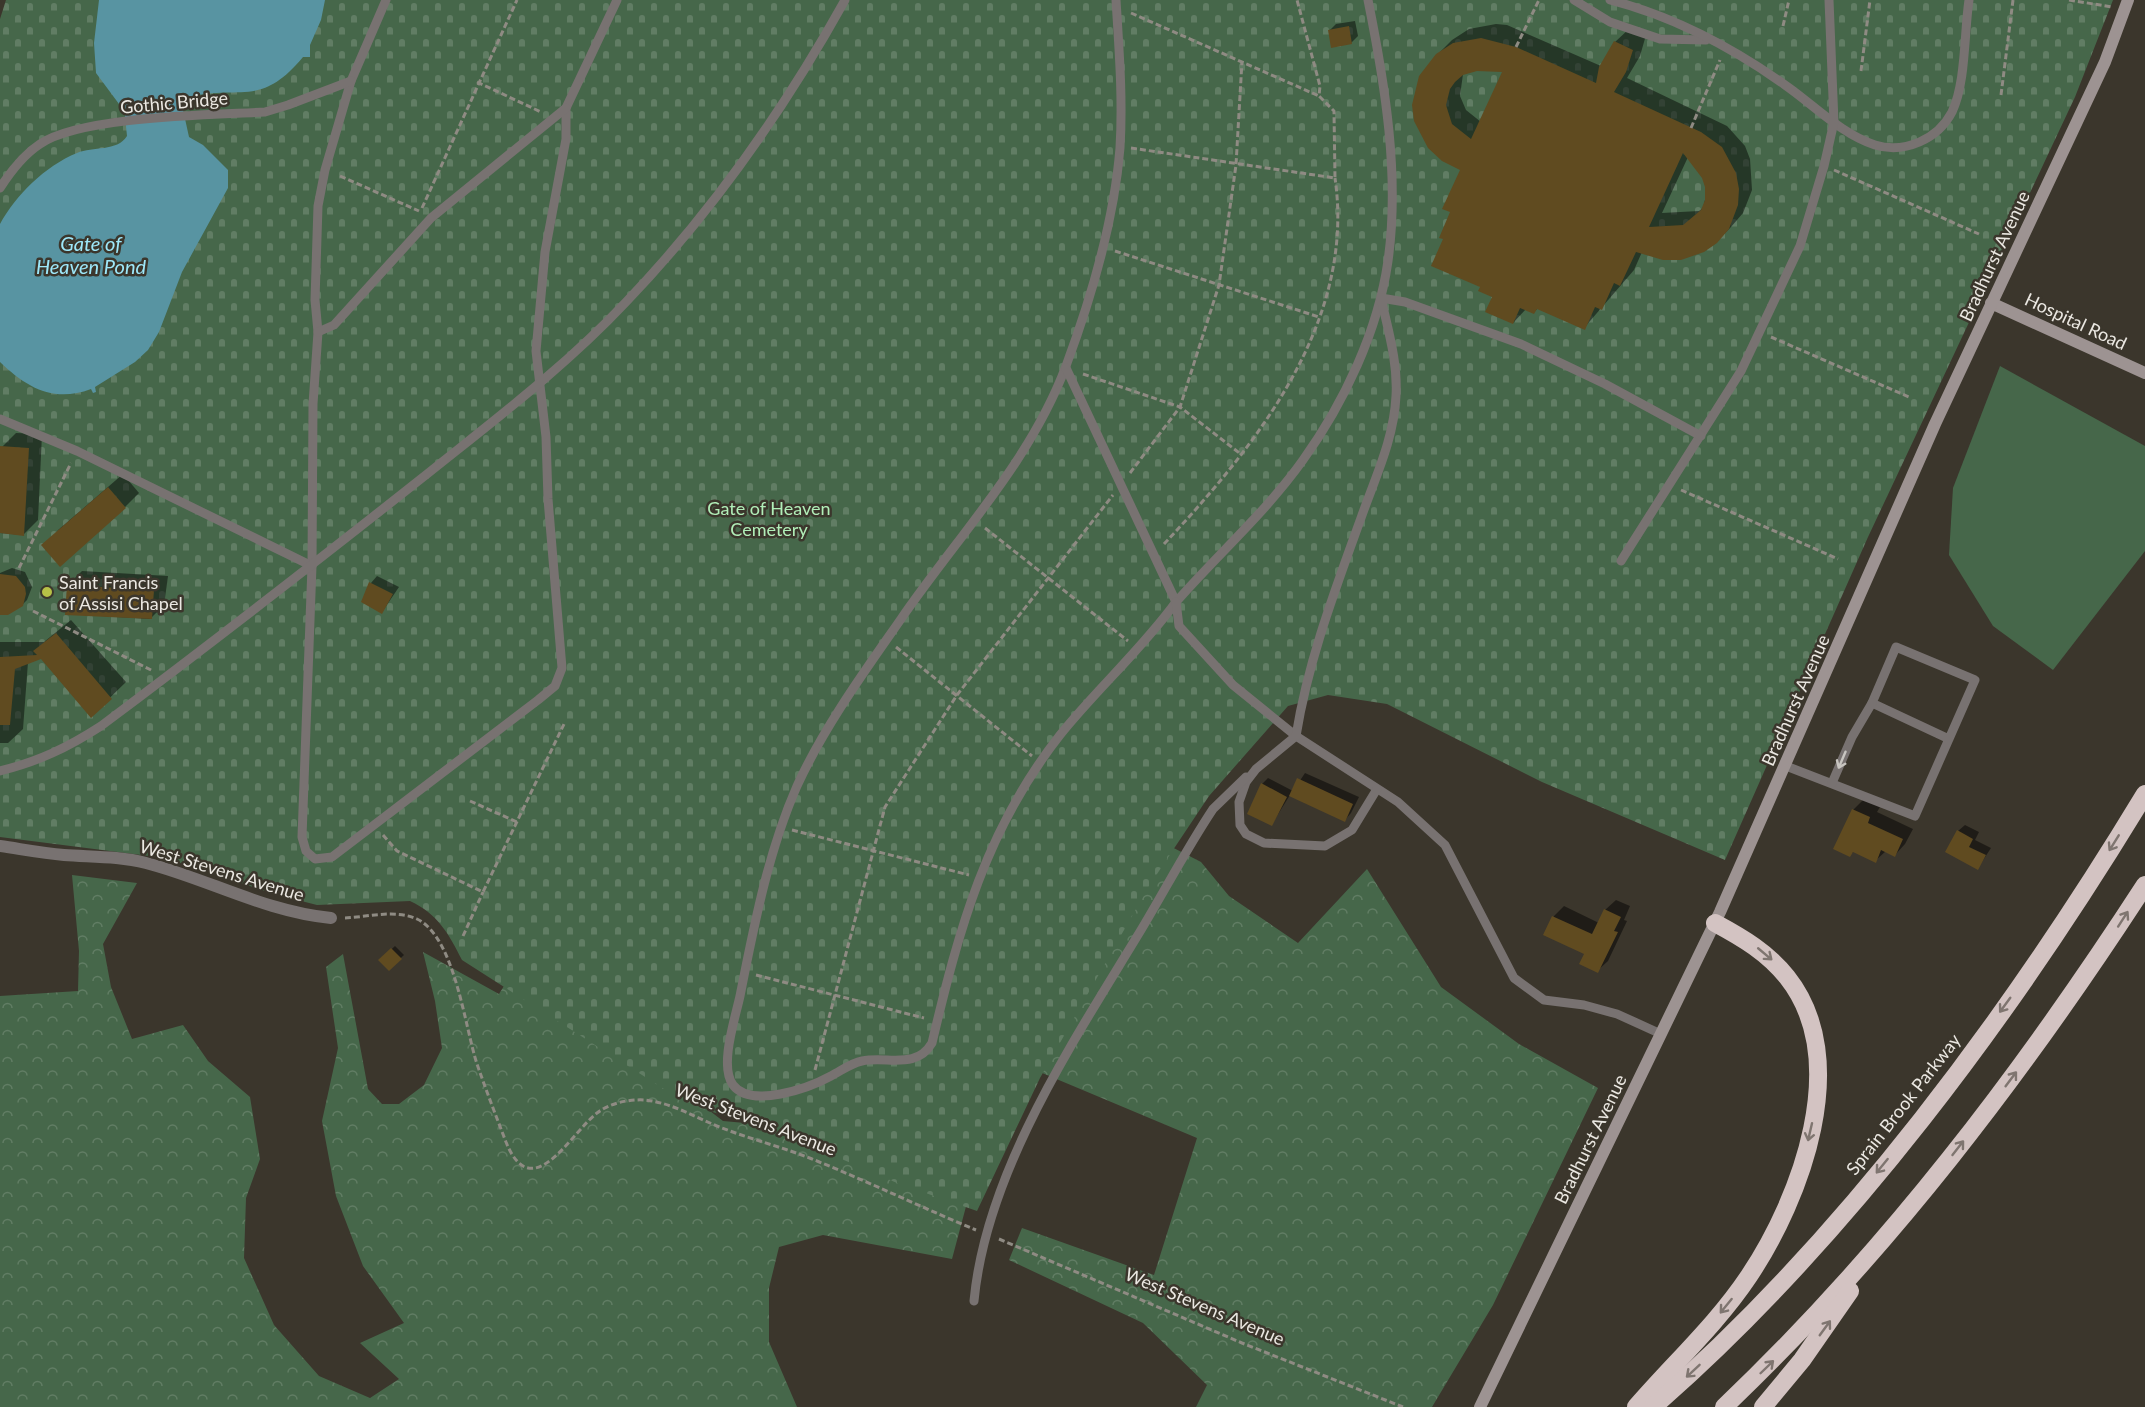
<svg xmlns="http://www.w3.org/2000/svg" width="2145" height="1407" font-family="Lato,sans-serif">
<defs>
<pattern id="forest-crowns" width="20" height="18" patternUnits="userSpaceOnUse" patternTransform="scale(1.5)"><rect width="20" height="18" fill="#46674a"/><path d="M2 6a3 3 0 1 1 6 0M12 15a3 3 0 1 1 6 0" fill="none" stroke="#617d64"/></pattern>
<pattern id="cemetery-stones" width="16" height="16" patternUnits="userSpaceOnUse" patternTransform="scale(1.5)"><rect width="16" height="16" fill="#46674a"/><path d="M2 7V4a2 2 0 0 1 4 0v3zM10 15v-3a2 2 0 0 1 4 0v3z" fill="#617d64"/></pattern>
</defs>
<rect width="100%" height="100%" fill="#3b362c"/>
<g fill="url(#forest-crowns)">
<polygon points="1158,840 1201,862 1229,896 1298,943 1367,869 1441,987 1519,1044 1598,1088 1493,1305 1432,1407 1196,1407 1207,1385 1143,1323 1009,1260 1022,1228 1154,1275 1197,1138 1035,1070"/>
<polygon points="72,875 137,883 103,944 111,987 132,1039 183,1025 208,1061 250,1097 260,1159 246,1198 244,1258 274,1325 319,1376 370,1398 399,1379 360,1343 404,1323 363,1266 336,1196 322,1121 338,1048 326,967 343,954 368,1089 382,1104 399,1104 424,1085 442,1048 435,1001 423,952 499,994 525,952 676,1085 723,1121 798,1128 976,1169 952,1259 823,1235 779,1247 769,1288 769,1342 797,1407 0,1407 0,996 78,991 79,951"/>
</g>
<path fill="url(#cemetery-stones)" d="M6 0H2113L2075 97 1868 537 1725 860 1542 782 1387 704 1328 695 1288 706 1209 796 1149 886 1040 1078 977 1211 897 1183 777 1131 689 1105 462 960C449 934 438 914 410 901L317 905 274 894 165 858 0 837V19Z"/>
<polygon fill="#46674a" points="2000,366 2145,446 2145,551 2053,670 1993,626 1949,555 1953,488"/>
<path fill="#5894a2" d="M99 0H325L321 20 310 45V57H303C259 110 239 83 186 98L182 105 189 137 203 145 228 170V188L182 272 159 332 148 350 135 362 95 387 96 392 93 393 91 389C54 403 27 388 0 362V224C16 195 45 166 77 153 93 146 117 152 127 136L124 107 119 104 96 73 94 43Z"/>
<g fill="#0007" fill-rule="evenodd">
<polygon points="1355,21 1358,36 1351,43 1330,30 1336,24"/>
<path d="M1496 24 1507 25 1601 66 1615 42 1630 28 1646 35 1640 56 1627 78 1727 126 1745 146 1750 159 1752 190 1743 213 1731 227 1716 242 1642 252 1634 270 1584 328 1538 308 1533 313 1526 309 1513 323 1445 239 1462 170 1442 159 1437 55 1452 40 1469 29ZM1477 69 1504 71 1481 122 1466 110 1460 96 1463 74ZM1688 157 1703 177 1707 192 1703 208 1699 211 1662 213Z"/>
<polygon points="16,433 42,434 38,520 23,535 0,533 2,447"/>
<polygon points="123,474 139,493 125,507 57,531"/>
<polygon points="12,568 25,572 32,587 27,600 20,607 0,612 0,573"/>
<polygon points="82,571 168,576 164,605 150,619 67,614 68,585"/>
<polygon points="377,576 399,587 382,612 363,602 371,583"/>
<polygon points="71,620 126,682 91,716 41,658 28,662 23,729 8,743 0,743 0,642 44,642"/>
<polygon points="1305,773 1359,797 1351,813 1345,820 1290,795 1272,824 1262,784 1268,778 1293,791"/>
<polygon points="1864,799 1880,807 1877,812 1913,829 1905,844 1895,855 1886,851 1875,861 1854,851 1850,855 1853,810"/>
<polygon points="1965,825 1979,832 1975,840 1991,848 1978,868 1958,831"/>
<polygon points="1616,900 1630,906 1624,920 1627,921 1608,961 1597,971 1586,954 1545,934 1554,916 1564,906 1599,923 1605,910"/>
<polygon points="395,946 404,955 389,969 380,960"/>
</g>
<g fill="#604b20" fill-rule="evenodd">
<polygon points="1349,26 1352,44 1331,48 1328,30"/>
<path d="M1481 38 1516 47 1596 83 1599 67 1614 41 1633 50 1626 72 1614 92 1701 132 1722 147 1736 173 1739 189 1738 205 1729 229 1717 243 1704 252 1681 260H1663L1636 252 1620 286 1614 283 1602 310 1595 307 1585 330 1537 309 1534 314 1520 308 1513 324 1485 312 1492 297 1478 291 1480 287 1431 266 1443 239 1439 238 1450 212 1442 209 1460 170 1442 161 1428 148 1414 121 1412 105 1419 76 1436 54 1453 43ZM1477 71 1502 72 1471 139 1452 124 1446 105 1450 89 1455 82 1463 75ZM1683 153 1702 178 1705 187V200L1701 210 1683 225 1649 227Z"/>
<polygon points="0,446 29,448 24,536 0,533"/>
<polygon points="108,487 126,508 60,567 41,545"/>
<polygon points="0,574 16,576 25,587 26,594 23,606 8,615 0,615"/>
<polygon points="369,582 393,594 382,614 361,602"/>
<polygon points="67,585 154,590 152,619 65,615"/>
<polygon points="56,633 112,699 91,718 41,659 15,669 10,725 0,725 0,657 37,655 33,651"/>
<polygon points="1297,778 1353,804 1345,822 1289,796"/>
<polygon points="1261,783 1287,797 1272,826 1247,814"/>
<polygon points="1852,809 1870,817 1868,823 1903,839 1895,857 1881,850 1876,863 1853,852 1850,857 1833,849"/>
<polygon points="1957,830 1973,839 1969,847 1986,855 1978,870 1945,852"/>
<polygon points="1604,909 1621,917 1614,931 1618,932 1598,973 1579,964 1584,954 1543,935 1552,916 1592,934"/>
<polygon points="391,948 402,959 389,971 378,960"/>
</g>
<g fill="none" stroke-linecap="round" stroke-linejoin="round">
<g stroke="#8f8b83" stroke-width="3" stroke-dasharray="6 3" stroke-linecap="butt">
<polyline points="2069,0 2112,7"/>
<polyline points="1131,13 1319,96"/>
<polyline points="1783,26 1789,0"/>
<polyline points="1516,47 1539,0"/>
<polyline points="1861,71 1870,0"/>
<polyline points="477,82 541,112"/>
<polyline points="2001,95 2013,0"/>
<polyline points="1691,128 1720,60"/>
<polyline points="1131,148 1335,178 1334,111 1319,96 1320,86 1297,0"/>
<polyline points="1834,170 1979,234"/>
<polyline points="340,176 419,211"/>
<polyline points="422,208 517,0"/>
<polyline points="1115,251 1319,317"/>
<polyline points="1771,337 1909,397"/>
<polyline points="1083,374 1180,407 1242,455"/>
<polyline points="1130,473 1180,407 1219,285 1236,165 1242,61"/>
<polyline points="1681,490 1838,559"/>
<polyline points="985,528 1128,641"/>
<path d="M1164 544C1256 446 1356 322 1335 178"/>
<polyline points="19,568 71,463"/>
<polyline points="33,611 153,671"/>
<polyline points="896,647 1032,756"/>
<polyline points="470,801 517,822"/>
<polyline points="792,830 969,875"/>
<polyline points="383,835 397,851 483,892 565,722"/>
<path d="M345 918C368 917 395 909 417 919 455 937 465 1028 477 1064 486 1090 496 1116 506 1142 532 1207 570 1134 597 1113 610 1103 629 1099 645 1100 673 1103 696 1118 722 1128 753 1140 786 1148 817 1161 871 1183 923 1208 976 1230"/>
<polyline points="463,936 483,892"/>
<polyline points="756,975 924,1018"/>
<polyline points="815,1070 885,807 957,695 1113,495"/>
<polyline points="999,1239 1242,1343 1403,1407"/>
</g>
<g stroke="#787271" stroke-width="9">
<polyline points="386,0 351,81 325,170 318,206 315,300 318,332 313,404 312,566 302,837 306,851 315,859 332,857 538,700 555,686 562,668 548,499 546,437 536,351 545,252 566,139 566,108 617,0"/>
<path d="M1116 0C1119 49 1123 98 1120 148 1114 222 1092 296 1066 366 1030 462 958 536 901 619 864 672 824 727 797 786 768 852 754 926 740 996 735 1019 719 1066 733 1085 751 1109 809 1088 831 1076 841 1071 851 1063 862 1061 888 1056 916 1070 932 1043 959 929 986 829 1060 735 1097 689 1141 650 1176 602"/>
<polyline points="1574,0 1610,22 1660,39 1706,40"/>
<path d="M1610 0C1672 16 1733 48 1785 85 1814 105 1841 134 1875 145 1905 154 1938 139 1952 112 1966 83 1964 33 1969 0"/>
<path d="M0 188C11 171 23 155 40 144 81 116 211 115 265 112L288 105 351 81"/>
<polyline points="318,332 334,325 431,218 566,108"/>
<path d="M1066 368 1176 602C1218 554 1266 512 1303 460 1344 403 1378 331 1388 261 1400 176 1385 84 1368 0"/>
<polyline points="0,419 77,451 312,566"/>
<polyline points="1621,561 1741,371 1800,246 1824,166 1834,122 1829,0"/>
<polyline points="1176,602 1179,626 1233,685 1296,736 1398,802 1445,845 1514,978 1544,1000 1584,1005 1617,1014 1661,1034"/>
<polyline points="1786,766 1915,816 1975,680 1896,647 1872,703 1949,739"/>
<path d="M0 771C39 761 67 748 101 726 209 645 316 562 422 478 493 421 564 368 626 302 713 211 784 110 845 0"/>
<polyline points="1832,783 1852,737 1872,703"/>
<path d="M1377 789 1352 830 1325 846 1264 843 1246 834 1240 825 1239 802 1246 782 1256 769 1296 736C1308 661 1335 590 1361 518 1375 478 1394 439 1396 396 1398 362 1388 330 1381 298L1405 302 1521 344 1605 384 1701 436"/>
<path d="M974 1301C986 1171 1075 1039 1141 930 1165 890 1187 848 1213 809L1246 777"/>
</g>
<path stroke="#787271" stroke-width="12" d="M0 846C21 849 42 853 64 855 92 857 119 856 146 863 208 879 266 912 331 918"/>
<g stroke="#9d9392" stroke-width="12">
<polyline points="1991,303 2145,373"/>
<polyline points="1480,1407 1720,912 1935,424 2105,62 2128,0"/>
</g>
<g stroke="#d3c3c2" stroke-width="18">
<path d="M1636 1407C1674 1363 1717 1324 1749 1276 1801 1198 1853 1060 1787 977 1768 953 1743 938 1715 923"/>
<path d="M1653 1407C1846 1239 2013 1012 2145 794"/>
<path d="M1724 1407C1887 1252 2023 1073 2145 885"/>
<polyline points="1763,1407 1802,1360 1850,1291"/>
</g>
</g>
<defs><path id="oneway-shaft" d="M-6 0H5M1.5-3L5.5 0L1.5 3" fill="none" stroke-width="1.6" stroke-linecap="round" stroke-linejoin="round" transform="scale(1.5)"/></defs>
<use stroke="#c8c5c0" href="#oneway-shaft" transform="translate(1842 760) rotate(113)"/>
<g stroke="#7f7570">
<use href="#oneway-shaft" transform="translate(2114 843) rotate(122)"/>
<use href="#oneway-shaft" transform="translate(2123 919) rotate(-57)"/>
<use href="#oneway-shaft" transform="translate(1765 954) rotate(40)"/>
<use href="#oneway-shaft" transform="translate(2005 1005) rotate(126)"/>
<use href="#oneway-shaft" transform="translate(2011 1079) rotate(-53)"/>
<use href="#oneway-shaft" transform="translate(1810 1132) rotate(103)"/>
<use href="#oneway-shaft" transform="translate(1958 1148) rotate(-52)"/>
<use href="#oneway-shaft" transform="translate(1882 1166) rotate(129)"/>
<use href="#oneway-shaft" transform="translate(1726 1306) rotate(129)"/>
<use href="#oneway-shaft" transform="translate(1825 1328) rotate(-54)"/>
<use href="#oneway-shaft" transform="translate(1767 1367) rotate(-44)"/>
<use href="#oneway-shaft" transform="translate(1693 1371) rotate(137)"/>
</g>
<circle fill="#b7c147" stroke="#3b362c" stroke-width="2" cx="47" cy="592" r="6"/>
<g text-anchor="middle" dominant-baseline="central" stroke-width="5" stroke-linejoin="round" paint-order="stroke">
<g font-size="18" fill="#ebe8e2" stroke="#3b362c">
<text transform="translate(174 102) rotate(-5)">Gothic Bridge</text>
<text transform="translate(1994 256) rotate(-65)">Bradhurst Avenue</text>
<text transform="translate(2076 321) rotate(25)">Hospital Road</text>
<text transform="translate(1795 700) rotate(-66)">Bradhurst Avenue</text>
<text transform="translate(222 870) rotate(17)">West Stevens Avenue</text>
<text transform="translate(1903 1104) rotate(-52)">Sprain Brook Parkway</text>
<text transform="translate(756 1119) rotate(21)">West Stevens Avenue</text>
<text transform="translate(1590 1139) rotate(-64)">Bradhurst Avenue</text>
<text transform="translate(1205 1306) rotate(23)">West Stevens Avenue</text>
</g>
<g font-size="18" fill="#b1eeb8" stroke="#3b362c">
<text x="769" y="508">Gate of Heaven<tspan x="769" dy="21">Cemetery</tspan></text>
</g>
<g font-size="18" fill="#ebe8e2" stroke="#3b362c" text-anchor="start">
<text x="59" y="582">Saint Francis<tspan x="59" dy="21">of Assisi Chapel</tspan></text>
</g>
<g font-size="20" font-style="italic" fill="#9ee8fa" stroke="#3b362c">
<text x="91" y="243">Gate of<tspan x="91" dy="23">Heaven Pond</tspan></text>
</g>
</g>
</svg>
